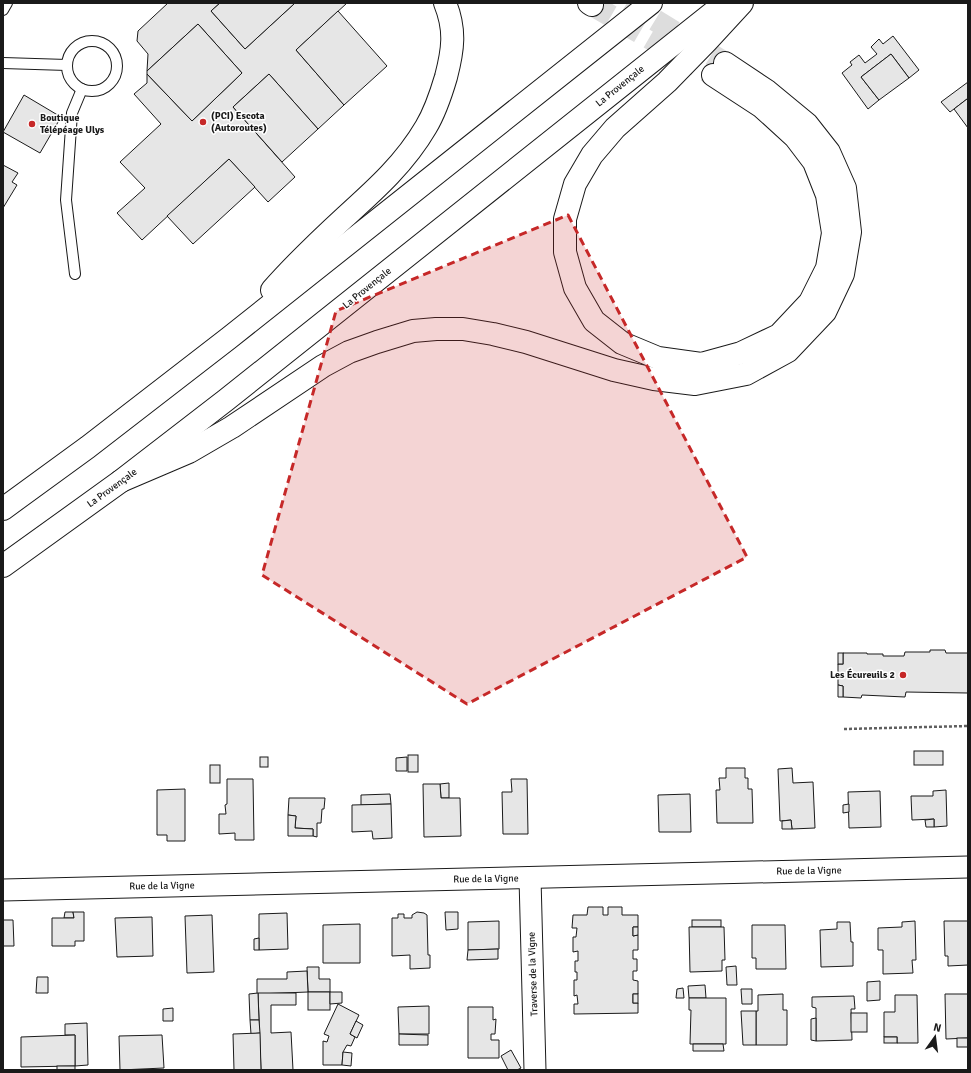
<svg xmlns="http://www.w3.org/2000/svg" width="971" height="1073" font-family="Signika,sans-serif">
<rect width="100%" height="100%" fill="#fff"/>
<g fill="#e6e6e6" stroke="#1a1a1a">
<polygon points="168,3 220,3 211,11 245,49 295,3 347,3 296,50 344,105 318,129 269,74 233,107 295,177 268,202 229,159 142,240 117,213 145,188 120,162 161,124 134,94 147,83 147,74 192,121 242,73 198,24 147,71 148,54 137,41 138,31"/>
<polygon points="220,3 295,3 245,49 211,11"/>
<polygon points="338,11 387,66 344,105 296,50"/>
<polygon points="198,24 242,73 192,121 147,74 147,71"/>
<polygon points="893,36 919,70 909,78 891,54 861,77 879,100 868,109 842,73 852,65 850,62 859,55 865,63 877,54 871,47 879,39 883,44"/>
<polygon points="891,54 909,78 879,100 861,77"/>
<polygon points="269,74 318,129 282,162 233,107"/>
<polygon points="968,82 968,100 967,99 950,112 941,102"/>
<polygon points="24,95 61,117 40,153 3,132"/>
<polygon points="967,99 968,100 968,128 954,109"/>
<polygon points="229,159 255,187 193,244 167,216"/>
<polygon points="3,165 18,173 12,182 17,185 3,208"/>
<polygon points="930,650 945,650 946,653 968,653 968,693 906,692 905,697 862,695 861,698 843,697 843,686 838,685 838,664 843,664 843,653 867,653 867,654 883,654 883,656 904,656 905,652 930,652"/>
<rect x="838" y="653" width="5" height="11"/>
<polygon points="838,685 843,686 843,697 838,697"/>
<rect x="914" y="751" width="29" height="14"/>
<rect x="408" y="755" width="10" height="17"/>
<rect x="260" y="757" width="8" height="10"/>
<polygon points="407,757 407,771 396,771 396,758"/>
<rect x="210" y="765" width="10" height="18"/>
<polygon points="726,768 745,768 745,778 748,778 748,789 752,789 753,823 717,823 716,790 720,790 719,778 726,778"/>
<polygon points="792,768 793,783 813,782 815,828 792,829 791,820 780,821 778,769"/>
<polygon points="227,779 253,779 254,840 235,840 235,833 219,834 219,814 226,814 225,805 227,804"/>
<polygon points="511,779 527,779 528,834 503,834 502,792 512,792"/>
<polygon points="449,783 449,798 441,798 440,784"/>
<polygon points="423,784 440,784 441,798 460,798 461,836 424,837"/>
<polygon points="185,789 185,841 167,841 167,835 157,835 157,790"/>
<polygon points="946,790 947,826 934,827 934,819 912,820 911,796 933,796 933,791"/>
<polygon points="880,791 881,827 849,828 848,792"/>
<polygon points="390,794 391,804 361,805 361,795"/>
<polygon points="690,794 691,832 659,832 658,795"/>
<polygon points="289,798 325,798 324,809 322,809 321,823 317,823 317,837 313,836 313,829 295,828 296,816 288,815"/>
<polygon points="391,804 392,838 373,839 372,831 352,832 352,805"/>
<polygon points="849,804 849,812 843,813 843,805"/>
<polygon points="288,815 296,816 295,828 313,829 313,836 288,836"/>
<polygon points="934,819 934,827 926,827 925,820"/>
<polygon points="791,820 792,829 782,829 782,821"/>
<polygon points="588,907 603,907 603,915 608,915 608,907 622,907 622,915 638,915 638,927 633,927 633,936 638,935 638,950 633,950 633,959 637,959 637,971 633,971 633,980 638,981 638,994 633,994 633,1003 638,1003 638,1013 574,1014 574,1004 578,1004 577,995 574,996 574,980 577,980 577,972 575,972 575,961 578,961 578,951 573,952 573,937 576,937 577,928 572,928 573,915 587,915"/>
<polygon points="65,912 73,912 74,918 64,918"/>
<polygon points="73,912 84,912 84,941 75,941 75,946 52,946 52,918 74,918"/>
<polygon points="417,912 424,913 427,915 428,955 430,955 430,968 410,969 410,955 392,956 392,918 398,918 398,914 404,914 404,918 412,918 412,915"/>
<polygon points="445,912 458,912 458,929 446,930"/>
<polygon points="287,913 288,949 259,950 259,914"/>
<polygon points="212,915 214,972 187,973 185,916"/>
<polygon points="152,917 153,956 117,957 115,918"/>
<polygon points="3,920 13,920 14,946 3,946"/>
<rect x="692" y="920" width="29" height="7"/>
<polygon points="499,921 499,949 468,950 468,922"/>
<polygon points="915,921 916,960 912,960 913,973 883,974 883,950 878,950 878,928 902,927 902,922"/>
<polygon points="944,921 968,921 968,965 948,966 948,956 945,956"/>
<polygon points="837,922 850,922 851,942 853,942 853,966 821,967 820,930 837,929"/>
<polygon points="360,924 360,963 323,963 323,925"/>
<polygon points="752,925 785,925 786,969 756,969 756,958 752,958"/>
<polygon points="633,927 638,927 638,935 633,936"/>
<polygon points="689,927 724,927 725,960 722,960 722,971 690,972"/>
<polygon points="259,938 259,950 254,950 254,939"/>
<polygon points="498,949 498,959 467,960 468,950"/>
<polygon points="736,966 737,985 727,985 726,967"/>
<polygon points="307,967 319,967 319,979 330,979 330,992 308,992"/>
<polygon points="307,971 308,992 257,994 257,979 287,979 287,972"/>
<polygon points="37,977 48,977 48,993 36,993"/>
<polygon points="880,981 880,1000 867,1001 867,982"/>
<polygon points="705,985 706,998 689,998 688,986"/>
<polygon points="683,988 684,998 676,998 677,989"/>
<polygon points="741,989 752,989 752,1004 742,1004"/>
<rect x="308" y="992" width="22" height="18"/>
<polygon points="330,992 342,992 342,1003 330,1004"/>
<polygon points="258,993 296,993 296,1005 271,1005 271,1033 291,1032 293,1070 261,1070"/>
<polygon points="258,993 259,1020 250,1020 249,994"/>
<rect x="633" y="994" width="5" height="9"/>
<polygon points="783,994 783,1010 787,1010 787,1045 756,1045 756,1011 758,1011 758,995"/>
<polygon points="945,994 968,994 968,1038 946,1039"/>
<polygon points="895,995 917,995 918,1043 897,1043 897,1037 884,1037 884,1012 895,1012"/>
<polygon points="854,996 855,1009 851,1009 852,1040 816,1041 816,1008 812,1007 812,997"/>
<polygon points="689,998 726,998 726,1044 690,1044 691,1010 689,1010"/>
<polygon points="338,1004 359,1015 350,1034 355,1037 351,1046 347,1045 343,1052 342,1065 323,1065 323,1041 327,1042 329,1036 324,1034"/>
<polygon points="429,1006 429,1034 399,1034 398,1007"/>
<polygon points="468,1007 493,1007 493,1020 496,1019 495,1034 491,1034 491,1040 499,1040 499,1058 468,1058"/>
<polygon points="173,1008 173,1021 163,1021 163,1009"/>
<polygon points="741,1011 756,1011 756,1045 743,1045"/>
<rect x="851" y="1013" width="16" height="19"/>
<polygon points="816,1018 816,1041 811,1040 811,1019"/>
<polygon points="250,1020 259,1020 260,1033 251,1034"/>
<polygon points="356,1021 363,1025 357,1038 350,1034"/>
<polygon points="87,1023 88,1065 75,1066 75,1035 65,1035 65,1024"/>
<polygon points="260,1033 261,1070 234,1070 233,1034"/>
<polygon points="399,1034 428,1035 428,1045 399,1045"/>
<polygon points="75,1035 75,1066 21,1067 21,1037"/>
<polygon points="162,1035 164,1068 120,1070 119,1036"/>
<rect x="884" y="1037" width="13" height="6"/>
<rect x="957" y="1038" width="11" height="9"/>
<polygon points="693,1044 723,1044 724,1051 693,1051"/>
<polygon points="511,1050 521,1068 517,1070 508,1070 501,1056"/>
<polygon points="343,1052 352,1053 351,1066 342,1065"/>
<rect x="57" y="1066" width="18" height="4"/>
</g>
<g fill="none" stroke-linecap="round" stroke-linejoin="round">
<g stroke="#ddd" stroke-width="22" stroke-dasharray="22 11" stroke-linecap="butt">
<polyline points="627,3 725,63"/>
<polyline points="592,5 713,75"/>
</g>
<defs>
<g id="lane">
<polyline points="3,10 7,3"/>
<circle cx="92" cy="66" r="25"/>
<polyline points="3,63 67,65"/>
<polyline points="75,274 66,200 72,113 82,89"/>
</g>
<g id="street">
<polyline points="530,878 535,1070"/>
<polyline points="3,890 968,867"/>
</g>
<g id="highway">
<polyline points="589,3 592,5"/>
<polyline points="713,75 762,107 795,137 814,162 827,195 833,233 827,268 810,302 779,335 741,353 701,364 658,358 622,343 594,321 575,288 565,252 565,219 575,184 592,155 615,128 667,82 707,41 742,3"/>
<path d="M272 290C295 264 320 240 345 217 376 189 405 163 426 127 435 112 441 94 446 77 453 50 456 30 445 3"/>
<polyline points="121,481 189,452 232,427 323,366 349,352 377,342 413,331 436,329 463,329 493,334 526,342 614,370 654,379 695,384 746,374 788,351 825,312 843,274 850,232 845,188 829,152 807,124 767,91 725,63"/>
<polyline points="3,509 88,447 229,338 651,3"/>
<polyline points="3,566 121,481 226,400 725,3"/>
</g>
</defs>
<use href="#lane" stroke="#1a1a1a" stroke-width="12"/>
<use href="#street" stroke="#1a1a1a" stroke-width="23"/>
<use href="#highway" stroke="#1a1a1a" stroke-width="24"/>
<polyline stroke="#5f5f5f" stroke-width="2.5" stroke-dasharray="3 2" stroke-linecap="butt" points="844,729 968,726"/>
<use href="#lane" stroke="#fff" stroke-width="10"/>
<use href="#street" stroke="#fff" stroke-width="21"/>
<use href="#highway" stroke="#fff" stroke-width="22"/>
</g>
<path fill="#c62828" fill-opacity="0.2" stroke="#c62828" stroke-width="3" stroke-dasharray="8 5" stroke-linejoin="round" d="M568 215 747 557 467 704 262 575 336 311Z"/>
<g fill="#c62828" stroke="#fff" stroke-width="1.5">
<circle cx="203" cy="122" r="4"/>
<circle cx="32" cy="124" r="4"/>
<circle cx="903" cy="675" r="4"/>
</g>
<g text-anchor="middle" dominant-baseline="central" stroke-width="3" stroke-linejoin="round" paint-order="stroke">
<g font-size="10" fill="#1a1a1a" stroke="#fff">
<text transform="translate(620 86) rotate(-39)">La Provençale</text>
<text transform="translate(367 288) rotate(-39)">La Provençale</text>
<text transform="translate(112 488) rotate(-36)">La Provençale</text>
<text transform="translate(809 871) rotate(-1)">Rue de la Vigne</text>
<text transform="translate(486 879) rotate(-1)">Rue de la Vigne</text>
<text transform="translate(162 886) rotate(-1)">Rue de la Vigne</text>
<text transform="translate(533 974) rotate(-92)">Traverse de la Vigne</text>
</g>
<g font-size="10" font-weight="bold" fill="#1a1a1a" stroke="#fff" text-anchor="start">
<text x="211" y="116">(PCI) Escota<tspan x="211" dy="12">(Autoroutes)</tspan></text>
<text x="40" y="118">Boutique<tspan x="40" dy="12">Télépéage Ulys</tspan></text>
<text x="895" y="675" text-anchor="end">Les Écureuils 2</text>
</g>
</g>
<rect width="971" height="1073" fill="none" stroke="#1a1a1a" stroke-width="8"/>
<g transform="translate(935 1037) rotate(14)" stroke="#ffffff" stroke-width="3" paint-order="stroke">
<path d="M0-3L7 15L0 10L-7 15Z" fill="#1a1a1a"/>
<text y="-6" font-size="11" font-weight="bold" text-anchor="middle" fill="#1a1a1a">N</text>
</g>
</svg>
